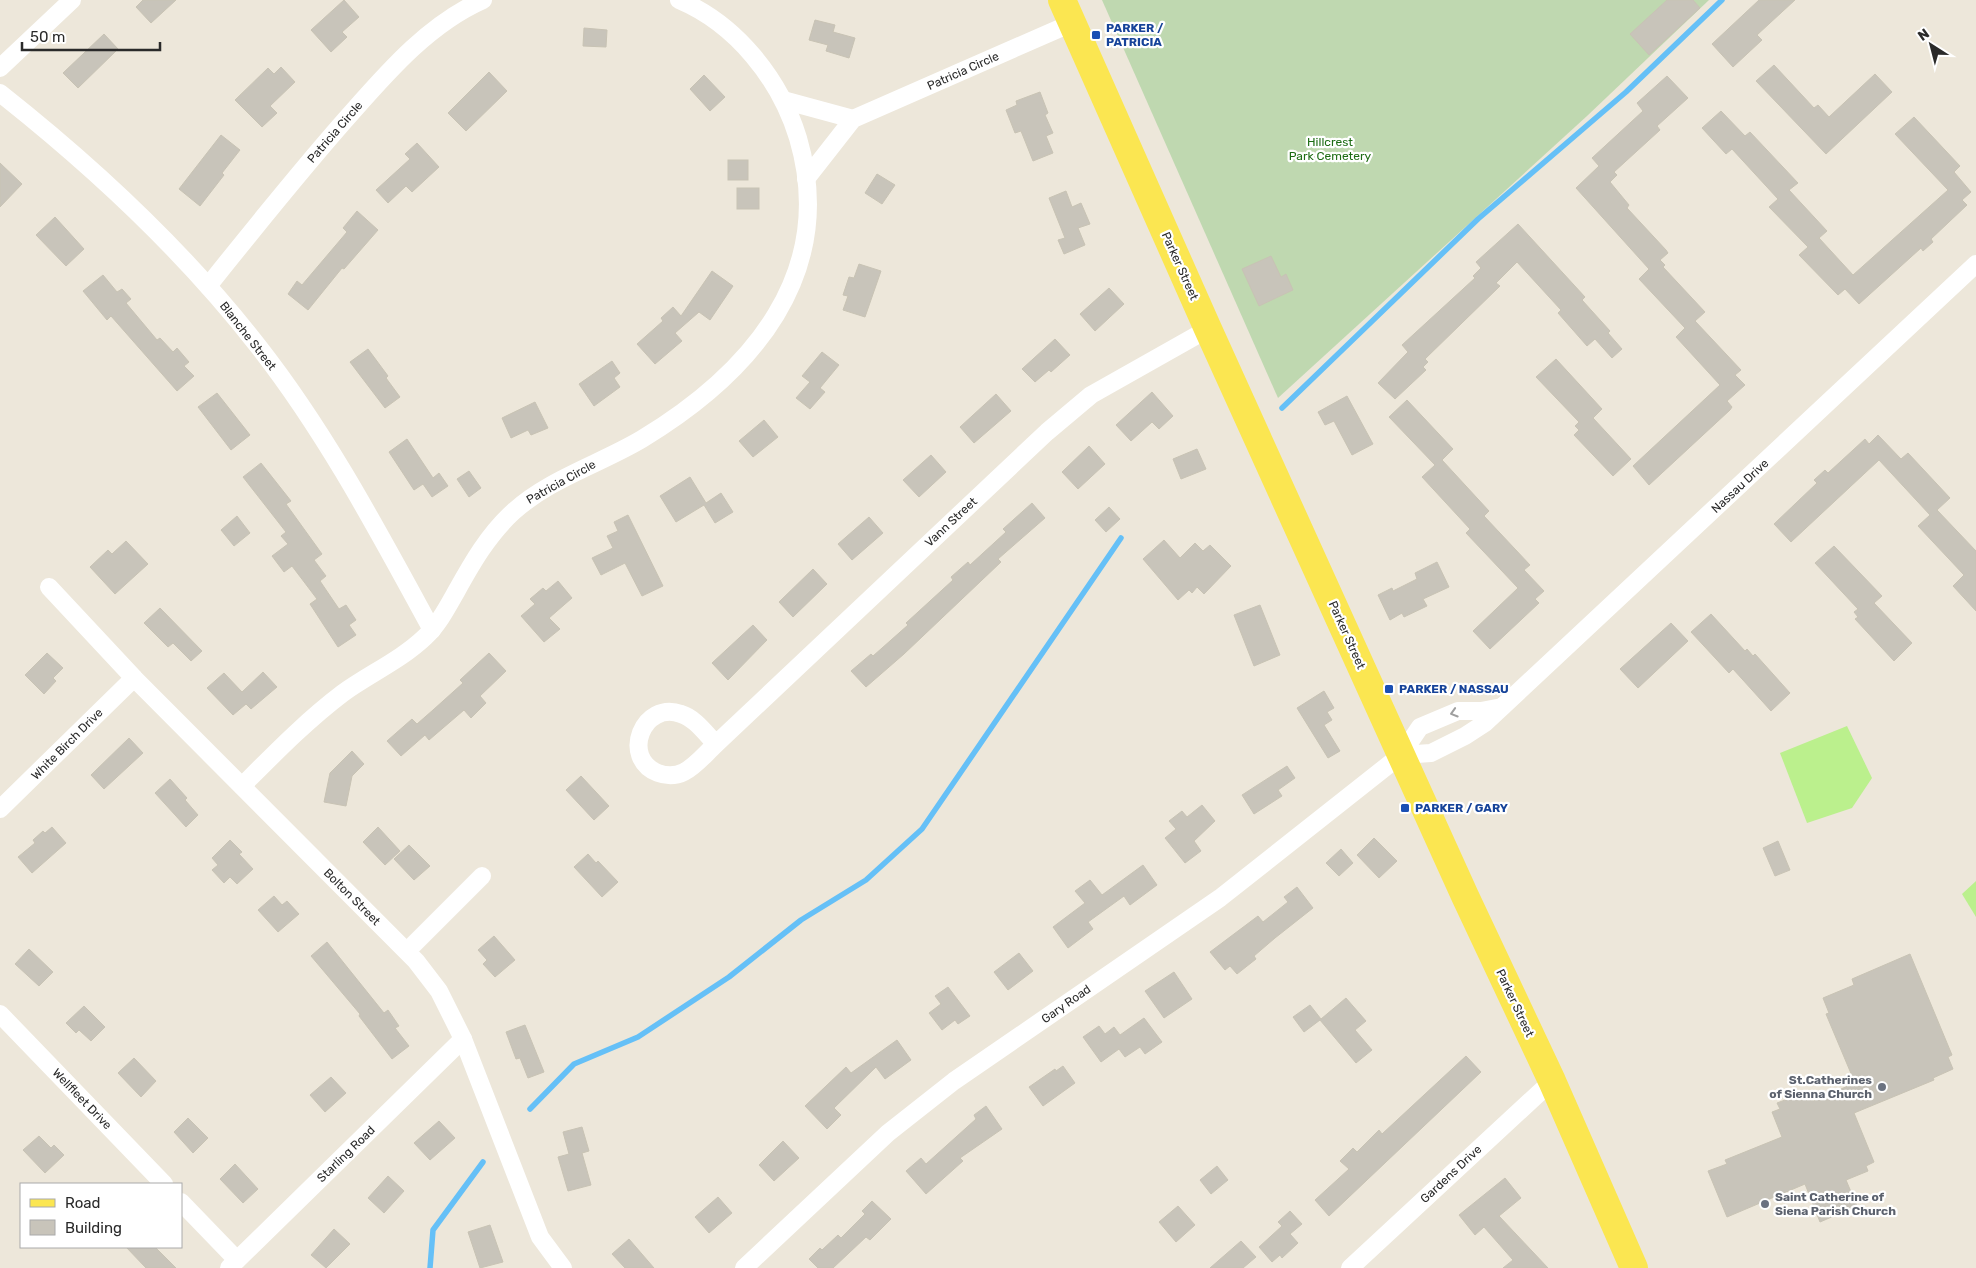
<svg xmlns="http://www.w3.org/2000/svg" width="1976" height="1268" font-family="Rubik,sans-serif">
<rect width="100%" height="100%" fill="#ede7da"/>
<polygon fill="#bfd8b0" points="1102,0 1709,0 1587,116 1278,398"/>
<g fill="#bbf08d">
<polygon points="1847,726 1872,778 1852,808 1807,823 1780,753"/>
<polygon points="1976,881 1976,917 1962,894"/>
</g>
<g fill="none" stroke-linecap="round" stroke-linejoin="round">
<g stroke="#65c0f7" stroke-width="5.5">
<polyline points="1282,408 1478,219 1626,92 1722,0"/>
<polyline points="530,1109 574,1064 638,1037 729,977 801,920 866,880 922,829 1121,538"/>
<polyline points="430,1268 433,1230 483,1162"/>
</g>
</g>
<g fill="#c8c4ba" stroke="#c8c3b4">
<polygon points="143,0 176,0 151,23 136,7"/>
<polygon points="344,0 359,17 342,32 347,37 331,52 311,30"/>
<polygon points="1667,0 1693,0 1700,8 1649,55 1630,34"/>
<polygon points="1759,0 1795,0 1757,35 1762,40 1733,67 1712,44"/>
<polygon points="815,20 835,25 833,32 855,38 849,58 826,51 828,45 809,40"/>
<polygon points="584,28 607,30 606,47 583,46"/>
<polygon points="104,34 118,49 78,88 63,73"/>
<polygon points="1774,65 1814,108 1818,105 1829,117 1875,74 1892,92 1826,154 1756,81"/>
<polygon points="281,67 295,82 270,106 277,113 262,127 235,100 268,68 274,74"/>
<polygon points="489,72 507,91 466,131 448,113"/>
<polygon points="704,75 725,97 710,111 690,89"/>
<polygon points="1667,76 1688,98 1657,126 1660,130 1614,172 1617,175 1610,182 1629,205 1627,208 1666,250 1668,253 1660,260 1665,265 1663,267 1705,312 1695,321 1741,370 1735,375 1745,385 1727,401 1732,407 1730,410 1649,485 1633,466 1720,385 1676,337 1685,328 1639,279 1649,269 1576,188 1599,166 1592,158 1643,111 1637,103"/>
<polygon points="1040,92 1048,113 1045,115 1053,133 1046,136 1053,153 1033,161 1021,131 1015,133 1006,110 1017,105 1016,101"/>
<polygon points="1721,111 1745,136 1750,132 1798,183 1789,190 1827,231 1819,238 1853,275 1948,190 1895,134 1914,117 1960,166 1954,172 1971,192 1962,200 1967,205 1931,239 1933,242 1923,251 1921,248 1859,304 1845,289 1838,295 1799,255 1808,247 1769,207 1778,199 1732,149 1726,154 1702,128"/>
<polygon points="221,135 240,150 222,173 224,175 200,206 179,189"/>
<polygon points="417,143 439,167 412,192 406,186 388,203 376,190 410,159 405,154"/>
<rect x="728" y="160" width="20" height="20"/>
<polygon points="0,163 22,184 0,207"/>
<polygon points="877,174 895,185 882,204 865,193"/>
<rect x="737" y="188" width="22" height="21"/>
<polygon points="1066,191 1072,207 1081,203 1090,224 1078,228 1085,245 1064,254 1058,240 1065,238 1049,198"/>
<polygon points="357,211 378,230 344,269 342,268 308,310 288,294 297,281 302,285 347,232 343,228"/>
<polygon points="55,217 84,249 66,266 36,235"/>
<polygon points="1518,224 1585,297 1582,300 1610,331 1608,333 1622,349 1612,358 1595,339 1587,346 1558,313 1561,310 1517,262 1496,283 1500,286 1425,359 1428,362 1423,367 1426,370 1395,399 1378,383 1408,352 1402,345 1475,278 1473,276 1481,268 1476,262"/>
<polygon points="1271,256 1281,277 1286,274 1293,290 1259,306 1242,269"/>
<polygon points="859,264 881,271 865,317 843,310 848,296 843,295 849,277 854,278"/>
<polygon points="712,271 733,286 710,320 699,312 675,333 682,341 655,364 637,344 663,321 661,318 673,307 681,316"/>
<polygon points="103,275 117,292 122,289 131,299 126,303 157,340 160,338 173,352 177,348 189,362 184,366 194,376 177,391 111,316 107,320 83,291"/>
<polygon points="1109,288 1124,304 1095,331 1080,314"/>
<polygon points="1055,339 1070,355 1051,372 1049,370 1035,382 1022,369"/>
<polygon points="368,349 388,376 386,378 400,397 385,408 350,362"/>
<polygon points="822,352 839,365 820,388 825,392 810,409 796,398 810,382 802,376"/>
<polygon points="1556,359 1602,409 1593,418 1631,459 1613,476 1574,435 1579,430 1575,426 1579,422 1536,377"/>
<polygon points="612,361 620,373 614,378 620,387 594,406 579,384"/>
<polygon points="1152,392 1173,416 1159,429 1152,422 1131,441 1116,425"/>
<polygon points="217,393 250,435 231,450 198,407"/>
<polygon points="996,394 1011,411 974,443 960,427"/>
<polygon points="1347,396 1373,444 1352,455 1334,421 1325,425 1318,412"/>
<polygon points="1407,400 1453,449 1442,460 1489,511 1484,516 1530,565 1524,570 1544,591 1535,599 1539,603 1490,649 1473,631 1518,588 1466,533 1470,529 1422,477 1435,465 1389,417"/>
<polygon points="535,402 548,428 531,435 528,430 511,438 502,418"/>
<polygon points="764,420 778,437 753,457 739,441"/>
<polygon points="1878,435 1901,459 1908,453 1950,498 1937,510 1976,551 1976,611 1953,586 1964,575 1918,526 1930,515 1879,460 1791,542 1774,524 1817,483 1814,480 1825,470 1828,473 1865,439 1869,444"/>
<polygon points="407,439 433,478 439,473 448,486 432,497 423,484 414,490 389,452"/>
<polygon points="1089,446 1105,464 1078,489 1062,472"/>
<polygon points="1197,449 1206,469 1181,479 1173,459"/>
<polygon points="931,455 946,472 919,497 903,480"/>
<polygon points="261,463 291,501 286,504 322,554 314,560 326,576 320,581 339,609 346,605 356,620 349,625 356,635 338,647 310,604 317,599 292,566 284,572 272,556 288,544 281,536 286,532 243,477"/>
<polygon points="469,471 481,488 469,497 457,479"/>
<polygon points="690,477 706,503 721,493 733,512 715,523 704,505 676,522 660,496"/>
<polygon points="1032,503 1045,518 998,559 1001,562 904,654 866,687 851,671 871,654 873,656 908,625 906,623 953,580 951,577 968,562 970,565 1006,532 1003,529"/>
<polygon points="1109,507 1120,519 1106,532 1095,520"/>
<polygon points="628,515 663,586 642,596 625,563 601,575 592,558 613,548 607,536 618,531 614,522"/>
<polygon points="237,516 250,533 234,546 221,530"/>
<polygon points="869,517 883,533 852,560 838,544"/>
<polygon points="1164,540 1180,558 1195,543 1203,551 1210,545 1231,566 1204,594 1197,587 1192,593 1189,590 1178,600 1143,559"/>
<polygon points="126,541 148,564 115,594 90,567 108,550 112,554"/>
<polygon points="1834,546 1882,596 1874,603 1912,643 1894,661 1855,619 1858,617 1854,612 1858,609 1815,563"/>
<polygon points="1437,562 1449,587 1423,599 1427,606 1404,617 1402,613 1390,620 1378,595 1392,588 1393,591 1417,579 1415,573"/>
<polygon points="813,569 827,584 793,617 779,602"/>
<polygon points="558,581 572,598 549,618 560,629 544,642 521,616 535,604 530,599 543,588 546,591"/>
<polygon points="1260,605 1280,655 1254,666 1234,615"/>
<polygon points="160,608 202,651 191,661 173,643 168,647 144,623"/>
<polygon points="1711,614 1745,651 1747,649 1753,656 1755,654 1790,693 1771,711 1733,669 1729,673 1691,632"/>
<polygon points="1671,623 1688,641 1638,688 1620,669"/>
<polygon points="753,625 767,640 728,680 712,663"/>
<polygon points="47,653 63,668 53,678 56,681 44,694 25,675"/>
<polygon points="489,653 506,671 480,696 486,703 471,718 464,710 429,740 425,735 401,756 387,741 412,719 417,724 433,710 463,683 460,680"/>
<polygon points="263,672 277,687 251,709 246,704 233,715 207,688 224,673 242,692"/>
<polygon points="1324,691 1334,708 1327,712 1332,720 1324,725 1340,751 1328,758 1297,708"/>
<polygon points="129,738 143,753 104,789 91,775"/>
<polygon points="352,751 364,764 352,776 346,806 324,802 330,773"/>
<polygon points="1287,766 1295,778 1278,790 1282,796 1254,814 1242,795"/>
<polygon points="581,776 609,806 594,820 566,790"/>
<polygon points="170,779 187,798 185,800 198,815 186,827 155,793"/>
<polygon points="1202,805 1215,821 1194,841 1201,851 1185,863 1165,838 1176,829 1169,821 1182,811 1187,817"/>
<polygon points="52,827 66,843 32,873 18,857 35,843 33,840 43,831 45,833"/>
<polygon points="378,827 400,851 385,865 363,842"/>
<polygon points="1374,838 1397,861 1379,878 1357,855"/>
<polygon points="230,840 242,852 239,854 253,869 237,884 230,877 224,883 212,870 218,865 212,858"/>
<polygon points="1778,841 1790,870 1775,876 1763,848"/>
<polygon points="409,845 430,866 414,880 394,859"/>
<polygon points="1341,849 1353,863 1339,876 1326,863"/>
<polygon points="588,854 596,863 598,861 618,882 602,897 574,867"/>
<polygon points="1143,865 1157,885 1130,905 1124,896 1088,922 1093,929 1068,948 1053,927 1085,903 1075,891 1090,880 1102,895"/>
<polygon points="1297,887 1313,908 1275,938 1254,956 1256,959 1237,974 1230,966 1225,970 1210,952 1258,916 1263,922 1288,902 1284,897"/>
<polygon points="274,896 282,905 287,901 299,914 278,932 258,910"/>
<polygon points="494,936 515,960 495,977 483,964 487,960 478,950"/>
<polygon points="327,942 384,1013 388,1010 399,1026 395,1028 409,1046 392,1059 359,1016 360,1014 311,956"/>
<polygon points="29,949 53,972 39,986 15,964"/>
<polygon points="1019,953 1033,971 1008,990 994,972"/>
<polygon points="1910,954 1952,1055 1948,1057 1953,1069 1933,1078 1934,1080 1854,1113 1874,1162 1866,1166 1868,1171 1846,1180 1857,1206 1820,1222 1805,1184 1727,1217 1708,1171 1727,1164 1725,1160 1782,1137 1772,1112 1780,1109 1777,1103 1801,1094 1803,1099 1811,1095 1813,1101 1855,1083 1826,1014 1829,1013 1823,998 1854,985 1852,979"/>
<polygon points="1174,972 1192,999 1164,1018 1145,991"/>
<polygon points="948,987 970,1016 958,1024 955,1020 942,1030 929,1013 941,1004 935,996"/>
<polygon points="1346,998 1366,1021 1355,1030 1372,1050 1356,1063 1320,1020 1304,1032 1293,1017 1310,1005 1321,1019"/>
<polygon points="84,1006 105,1027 91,1041 79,1030 76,1033 66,1023"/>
<polygon points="1144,1018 1162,1042 1145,1054 1140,1047 1125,1057 1119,1049 1101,1062 1083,1037 1099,1026 1105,1034 1114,1027 1120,1035"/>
<polygon points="525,1025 544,1072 528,1078 520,1058 516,1059 506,1032"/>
<polygon points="897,1040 911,1060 885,1079 876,1067 834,1108 841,1115 827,1129 805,1106 846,1067 851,1073"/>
<polygon points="1466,1056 1481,1072 1329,1216 1315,1200 1349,1169 1340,1161 1353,1148 1357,1152 1379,1130 1382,1134"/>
<polygon points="134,1058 156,1081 141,1097 118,1073"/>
<polygon points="1063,1066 1075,1083 1043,1106 1029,1087 1055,1069 1056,1071"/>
<polygon points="331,1077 346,1093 325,1112 310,1095"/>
<polygon points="986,1106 1002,1129 960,1158 963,1161 926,1194 906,1171 921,1158 926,1164 976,1119 974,1115"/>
<polygon points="188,1118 208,1138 193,1153 174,1132"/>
<polygon points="439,1121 455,1138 430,1160 414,1143"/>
<polygon points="582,1127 589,1151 582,1153 591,1185 568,1191 558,1157 569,1154 563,1132"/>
<polygon points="39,1136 51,1148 54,1145 64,1155 45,1173 23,1150"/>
<polygon points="783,1141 799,1158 774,1181 759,1165"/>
<polygon points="235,1164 258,1189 243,1203 220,1179"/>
<polygon points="1217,1166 1228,1180 1211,1194 1200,1180"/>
<polygon points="388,1176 404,1191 384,1213 368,1198"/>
<polygon points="1505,1178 1521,1198 1499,1216 1548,1268 1503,1268 1513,1260 1484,1227 1475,1235 1459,1215"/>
<polygon points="718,1197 732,1213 709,1233 695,1217"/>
<polygon points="872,1201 891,1219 870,1240 866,1237 833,1268 818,1268 809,1259 820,1248 822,1250 838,1235 841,1238 865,1214 862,1211"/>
<polygon points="1178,1206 1195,1225 1176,1242 1159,1222"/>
<polygon points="1290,1211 1302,1224 1290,1234 1298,1243 1282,1258 1280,1255 1272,1262 1259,1247 1282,1226 1278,1222"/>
<polygon points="490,1225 503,1262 480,1268 468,1232"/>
<polygon points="334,1229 350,1244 326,1268 311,1255"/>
<polygon points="629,1239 654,1268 625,1268 612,1254"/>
<polygon points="1241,1241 1256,1257 1243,1268 1210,1268"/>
<polygon points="126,1247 155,1247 176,1268 146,1268"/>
</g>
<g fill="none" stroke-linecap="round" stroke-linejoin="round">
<g stroke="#fff" stroke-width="18">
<polyline points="0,68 72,0"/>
<path d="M0 93C95 168 184 251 258 346 327 434 379 533 432 630"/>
<polyline points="783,100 853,119"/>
<polyline points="806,179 853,119 1072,23"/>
<path d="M208 286C256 226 303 167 354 110 391 68 431 23 483 0"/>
<polyline points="49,587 134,678 416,961 439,991 463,1039 540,1237 563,1268"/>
<path d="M716 744C706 734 695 718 681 714 643 700 620 758 658 773 666 776 676 776 684 772 696 766 706 753 716 744L1047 432 1091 395 1208 329"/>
<polyline points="1401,755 1431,753 1465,736 1485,723 1976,264"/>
<path d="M242 786C274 754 306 721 343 693 369 674 401 660 425 637 438 625 447 608 456 592 472 563 488 535 513 512 549 479 600 464 642 439 751 373 838 274 798 138 780 79 736 24 679 0"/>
<polyline points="0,809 134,678"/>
<polyline points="407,951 482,876"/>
<polyline points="0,1014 164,1184"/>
<polyline points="181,1202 237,1260"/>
<polyline points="229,1268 463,1039"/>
<polyline points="744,1268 888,1133 954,1081 1220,898 1401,755 1420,727 1458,711 1481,711 1502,707"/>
<polyline points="1350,1268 1552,1081"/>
</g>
<polyline stroke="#fbe651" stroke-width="28" points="1062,0 1208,329 1465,896 1552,1081 1634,1268"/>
</g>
<defs><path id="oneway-chevron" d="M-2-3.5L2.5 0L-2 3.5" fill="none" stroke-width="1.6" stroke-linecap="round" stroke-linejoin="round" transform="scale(1.25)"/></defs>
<use stroke="#9f9f9f" href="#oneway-chevron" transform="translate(1454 713) rotate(163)"/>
<g fill="#1a4fb4" stroke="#fff" stroke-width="2">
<rect x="1091" y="30" width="10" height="10" rx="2.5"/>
<rect x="1384" y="684" width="10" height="10" rx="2.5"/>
<rect x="1400" y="803" width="10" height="10" rx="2.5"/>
</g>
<g fill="#6b7280" stroke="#fff" stroke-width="2">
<circle cx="1882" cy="1087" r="5"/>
<circle cx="1765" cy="1204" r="5"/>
</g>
<g text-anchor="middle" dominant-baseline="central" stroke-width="4.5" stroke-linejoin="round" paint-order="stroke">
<g font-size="12" font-weight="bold" fill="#164399" stroke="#fff" text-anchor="start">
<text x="1106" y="28">PARKER /<tspan x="1106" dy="14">PATRICIA</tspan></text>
<text x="1399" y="689">PARKER / NASSAU</text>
<text x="1415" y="808">PARKER / GARY</text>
</g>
<g font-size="12" fill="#2a2a2a" stroke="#fff">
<text transform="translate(963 71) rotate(-24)">Patricia Circle</text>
<text transform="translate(335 132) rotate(-49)">Patricia Circle</text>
<text transform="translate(1180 266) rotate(66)">Parker Street</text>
<text transform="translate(248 336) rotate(52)">Blanche Street</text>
<text transform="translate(561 482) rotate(-29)">Patricia Circle</text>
<text transform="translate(1740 486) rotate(-43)">Nassau Drive</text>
<text transform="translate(951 522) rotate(-43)">Vann Street</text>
<text transform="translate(1347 635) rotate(66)">Parker Street</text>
<text transform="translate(67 744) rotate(-45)">White Birch Drive</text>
<text transform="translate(352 897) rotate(45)">Bolton Street</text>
<text transform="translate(1515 1003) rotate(65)">Parker Street</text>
<text transform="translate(1066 1004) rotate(-35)">Gary Road</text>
<text transform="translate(82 1099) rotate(46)">Wellfleet Drive</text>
<text transform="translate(346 1154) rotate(-44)">Starling Road</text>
<text transform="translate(1451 1174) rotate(-43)">Gardens Drive</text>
</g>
<g font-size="12" fill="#1d6c14" stroke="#fff">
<text x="1330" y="142">Hillcrest<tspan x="1330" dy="14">Park Cemetery</tspan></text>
</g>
<g font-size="12" font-weight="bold" fill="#5b616d" stroke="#fff" text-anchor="end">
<text x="1872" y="1080">St.Catherines<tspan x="1872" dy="14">of Sienna Church</tspan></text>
<text x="1775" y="1197" text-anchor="start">Saint Catherine of<tspan x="1775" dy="14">Siena Parish Church</tspan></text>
</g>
</g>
<rect x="20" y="1183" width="162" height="65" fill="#ffffff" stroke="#aaaaaa"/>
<rect x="30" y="1199" width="25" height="8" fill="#fbe651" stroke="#aaaaaa"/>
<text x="65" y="1208" font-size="15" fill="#2a2a2a">Road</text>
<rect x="30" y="1220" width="25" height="15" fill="#c8c4ba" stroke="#aaaaaa"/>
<text x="65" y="1233" font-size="15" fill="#2a2a2a">Building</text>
<g transform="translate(1931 45) rotate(324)" stroke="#ffffff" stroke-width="4" paint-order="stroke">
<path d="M0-4L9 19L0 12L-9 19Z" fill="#2a2a2a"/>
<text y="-8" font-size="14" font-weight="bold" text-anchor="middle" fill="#2a2a2a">N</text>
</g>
<path d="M22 42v8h138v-8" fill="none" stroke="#2a2a2a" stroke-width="2.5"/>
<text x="30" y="42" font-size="15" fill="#2a2a2a" stroke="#ffffff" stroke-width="4" paint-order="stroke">50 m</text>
</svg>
